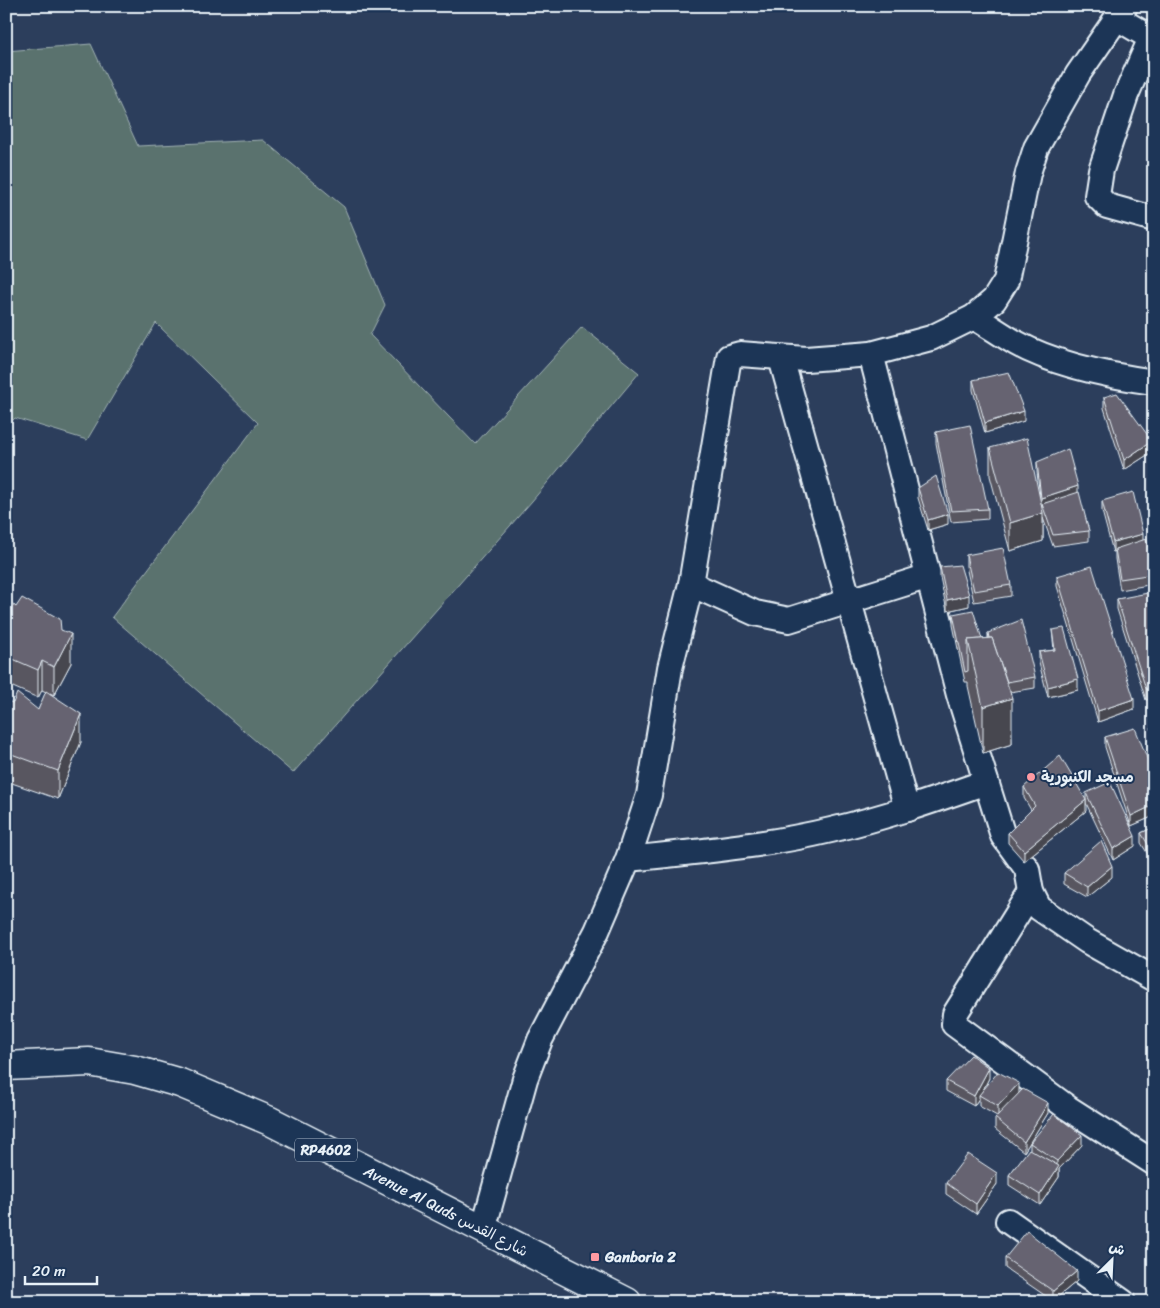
<svg xmlns="http://www.w3.org/2000/svg" width="1160" height="1308" font-family="Sriracha,'Playpen Sans Arabic',sans-serif">
<rect width="100%" height="100%" fill="#2c3e5c"/>
<filter id="ink" filterUnits="userSpaceOnUse"><feTurbulence type="fractalNoise" baseFrequency=".02" numOctaves="2"/><feDisplacementMap in="SourceGraphic" scale="10" xChannelSelector="R" yChannelSelector="G"/><feConvolveMatrix kernelMatrix="1 2 1 2 8 2 1 2 1" color-interpolation-filters="sRGB"/></filter>
<g filter="url(#ink)">
<polygon fill="#5a726e" stroke="#a1b2b3" points="91,44 138,146 263,140 344,207 385,305 370,335 475,444 582,327 639,373 532,501 293,773 112,617 258,423 156,323 87,440 15,418 6,427 6,51"/>
<g fill="none" stroke-linecap="round" stroke-linejoin="round">
<defs>
<g id="street">
<polyline points="1117,18 1151,38 1126,95 1101,170 1097,196 1107,206 1154,219"/>
<path d="M974 317C988 325 1002 335 1016 343 1054 364 1111 376 1154 382"/>
<polyline points="871,354 959,695 1003,836 1027,869 1031,892 1039,908 1087,941 1154,979"/>
<polyline points="781,358 907,809"/>
<polyline points="691,584 755,613 789,620 929,576"/>
<path d="M628 859C695 852 764 846 831 830 883 818 935 800 986 782"/>
<polyline points="1031,892 955,1014 954,1024 1068,1108 1154,1163"/>
<polyline points="1008,1221 1123,1302"/>
<polyline points="483,1230 525,1079 540,1040 597,931 628,859 649,795 670,668 691,584 729,357 740,354 806,359 871,354 931,338 974,317 994,300 1006,281 1028,173 1036,148 1078,74 1125,6"/>
</g>
<polyline id="primary" points="6,1066 89,1062 135,1070 180,1083 270,1121 627,1302"/>
</defs>
<use href="#street" stroke="#e8f1f8" stroke-width="28"/>
<use href="#primary" stroke="#e8f1f8" stroke-width="31"/>
<use href="#street" stroke="#1d3557" stroke-width="24"/>
<use href="#primary" stroke="#1d3557" stroke-width="28"/>
</g>
<g fill="#585661" stroke="#e8f1f8">
<polygon points="973,380 1024,421 985,433 973,390"/>
<polygon points="1104,397 1152,452 1124,470 1104,408"/>
<polygon points="936,432 988,509 988,519 951,522 936,443"/>
<polygon points="990,448 1040,496 1037,473 1037,462 1078,493 1089,531 1089,541 1053,546 1043,518 1043,541 1010,551 990,476"/>
<polygon points="918,488 948,524 928,530 918,498"/>
<polygon points="1102,501 1143,540 1152,557 1151,552 1151,541 1154,541 1154,584 1120,590 1115,559 1115,551 1113,552 1102,511"/>
<polygon points="966,555 1011,585 1011,596 974,602 966,566"/>
<polygon points="940,567 969,606 947,611 940,577"/>
<polygon points="1057,576 1134,709 1098,722 1057,586"/>
<polygon points="1154,594 1154,697 1146,700 1117,609 1117,599"/>
<polygon points="6,599 16,607 61,630 71,663 54,695 50,693 81,742 58,799 6,781 6,701 38,710 46,692 42,690 38,698 6,684"/>
<polygon points="953,614 982,639 988,639 988,633 1035,677 1035,688 1010,692 1012,744 983,753 968,686 968,682 965,682 953,625"/>
<polygon points="1052,630 1078,690 1048,697 1039,663 1039,652 1054,650"/>
<polygon points="1154,717 1154,751 1151,728 1151,718"/>
<polygon points="1105,737 1154,775 1154,816 1131,826 1105,747"/>
<polygon points="1024,787 1086,811 1024,861 1008,843 1008,833 1031,810 1024,798"/>
<polygon points="1086,793 1135,846 1113,860 1086,803"/>
<polygon points="1154,827 1154,864 1141,843 1141,833"/>
<polygon points="1064,873 1112,877 1087,897 1064,884"/>
<polygon points="989,1078 982,1092 1019,1093 1048,1113 1024,1152 995,1129 995,1118 997,1116 979,1106 979,1098 974,1106 946,1091 946,1081"/>
<polygon points="1030,1143 1082,1145 1059,1169 1059,1177 1040,1205 1009,1185 1009,1175 1030,1149"/>
<polygon points="946,1183 997,1184 976,1214 946,1194"/>
<polygon points="1005,1258 1077,1281 1053,1301 1005,1268"/>
</g>
<g fill="#47464f" stroke="#e8f1f8">
<polygon points="1024,411 1024,421 985,433 985,423"/>
<polygon points="1152,441 1152,452 1124,470 1124,460"/>
<polygon points="1078,486 1078,496 1042,504 1042,508 1041,508 1041,498"/>
<polygon points="1043,513 1043,541 1010,551 1010,523"/>
<polygon points="948,514 948,524 928,530 928,520"/>
<polygon points="1143,534 1143,544 1115,549 1115,551 1113,552 1113,542"/>
<polygon points="969,595 969,606 947,611 947,600"/>
<polygon points="71,634 71,663 54,695 54,667"/>
<polygon points="42,661 42,690 38,698 38,670"/>
<polygon points="1078,679 1078,690 1048,697 1048,687"/>
<polygon points="1154,687 1154,697 1146,700 1146,689"/>
<polygon points="1012,698 1012,744 983,753 983,707"/>
<polygon points="1134,699 1134,709 1098,722 1098,711"/>
<polygon points="81,714 81,742 58,799 58,771"/>
<polygon points="1086,800 1086,811 1024,861 1024,851"/>
<polygon points="1154,805 1154,816 1131,826 1131,816"/>
<polygon points="1135,836 1135,846 1113,860 1113,849"/>
<polygon points="1112,866 1112,877 1087,897 1087,887"/>
<polygon points="989,1068 989,1078 980,1096 979,1095 979,1098 974,1106 974,1096"/>
<polygon points="1019,1083 1019,1094 998,1117 998,1106"/>
<polygon points="1048,1103 1048,1113 1024,1152 1024,1142"/>
<polygon points="1082,1135 1082,1145 1059,1169 1059,1177 1040,1205 1040,1195 1057,1169 1057,1161"/>
<polygon points="997,1173 997,1184 976,1214 976,1204"/>
<polygon points="1077,1271 1077,1281 1053,1301 1053,1291"/>
</g>
<g fill="#666471" stroke="#e8f1f8">
<polygon points="1009,372 1024,411 985,423 973,380"/>
<polygon points="1117,393 1152,441 1124,460 1104,397"/>
<polygon points="970,425 988,509 951,511 936,432"/>
<polygon points="1027,438 1043,513 1010,523 990,448"/>
<polygon points="1068,449 1078,486 1041,498 1037,462"/>
<polygon points="936,476 948,514 928,520 918,488"/>
<polygon points="1079,492 1089,531 1053,535 1042,504"/>
<polygon points="1133,492 1143,534 1113,542 1102,501"/>
<polygon points="1146,539 1154,562 1154,574 1120,579 1115,549"/>
<polygon points="1151,541 1154,541 1154,554"/>
<polygon points="1003,548 1011,585 974,591 966,555"/>
<polygon points="960,565 969,595 947,600 940,567"/>
<polygon points="1092,566 1134,699 1098,711 1057,576"/>
<polygon points="1153,592 1154,594 1154,687 1146,689 1117,599"/>
<polygon points="22,598 60,619 61,630 71,634 54,667 42,661 38,670 6,656 6,599 16,607"/>
<polygon points="973,610 982,639 968,640 968,671 965,672 953,614"/>
<polygon points="1021,620 1035,677 1007,682 992,638 989,638 988,633"/>
<polygon points="1064,628 1078,679 1048,687 1039,652 1055,650 1052,630"/>
<polygon points="992,638 1012,698 983,707 968,640"/>
<polygon points="46,691 81,714 58,771 6,752 6,701 13,703 17,693 38,710"/>
<polygon points="1154,717 1154,741 1151,718"/>
<polygon points="1135,728 1154,775 1154,805 1131,816 1105,737"/>
<polygon points="1060,756 1086,800 1024,851 1008,833 1035,806 1024,787"/>
<polygon points="1110,782 1135,836 1113,849 1086,793"/>
<polygon points="1154,827 1154,854 1141,833"/>
<polygon points="1101,841 1112,866 1087,887 1064,873"/>
<polygon points="971,1055 989,1068 974,1096 946,1081"/>
<polygon points="998,1072 1019,1083 998,1106 979,1095"/>
<polygon points="1023,1089 1048,1103 1024,1142 995,1118"/>
<polygon points="1054,1114 1082,1135 1057,1161 1030,1143"/>
<polygon points="1029,1149 1059,1166 1040,1195 1009,1175"/>
<polygon points="968,1154 997,1173 976,1204 946,1183"/>
<polygon points="1027,1231 1077,1271 1053,1291 1005,1258"/>
</g>
</g>
<g fill="#ff9aa2" stroke="#1d3557" stroke-width="2">
<circle cx="1031" cy="777" r="5"/>
<rect x="590" y="1252" width="10" height="10" rx="2.5"/>
</g>
<g text-anchor="middle" dominant-baseline="central" stroke-width="4" stroke-linejoin="round" paint-order="stroke">
<rect fill="#1d3557" stroke="#abb9c8" stroke-width="1" x="295" y="1138.5" width="62" height="23" rx="4"/>
<g font-size="14" font-weight="bold" fill="#e8f1f8">
<text x="326" y="1150">RP4602</text>
</g>
<g font-size="15" font-weight="bold" fill="#e8f1f8" stroke="#1d3557" text-anchor="start">
<text x="1041" y="777">مسجد الكنبورية</text>
<text x="605" y="1257">Ganboria 2</text>
</g>
<g font-size="15" fill="#e8f1f8" stroke="#1d3557">
<text transform="translate(446 1211) rotate(27)">Avenue Al Quds شارع القدس</text>
</g>
</g>
<rect width="1160" height="1308" fill="none" stroke="#1d3557" stroke-width="25"/>
<rect x="12" y="12" width="1135" height="1283" fill="none" stroke="#e8f1f8" stroke-width="2" filter="url(#ink)"/>
<g transform="translate(1112 1260) rotate(24)" stroke="#1d3557" stroke-width="4" paint-order="stroke">
<path d="M0-4L9 19L0 12L-9 19Z" fill="#e8f1f8"/>
<text y="-8" font-size="14" font-weight="bold" text-anchor="middle" fill="#e8f1f8">ش</text>
</g>
<path d="M25 1276v8h72v-8" fill="none" stroke="#e8f1f8" stroke-width="2.5"/>
<text x="32" y="1276" font-size="15" fill="#e8f1f8" stroke="#1d3557" stroke-width="4" paint-order="stroke">20 m</text>
</svg>
